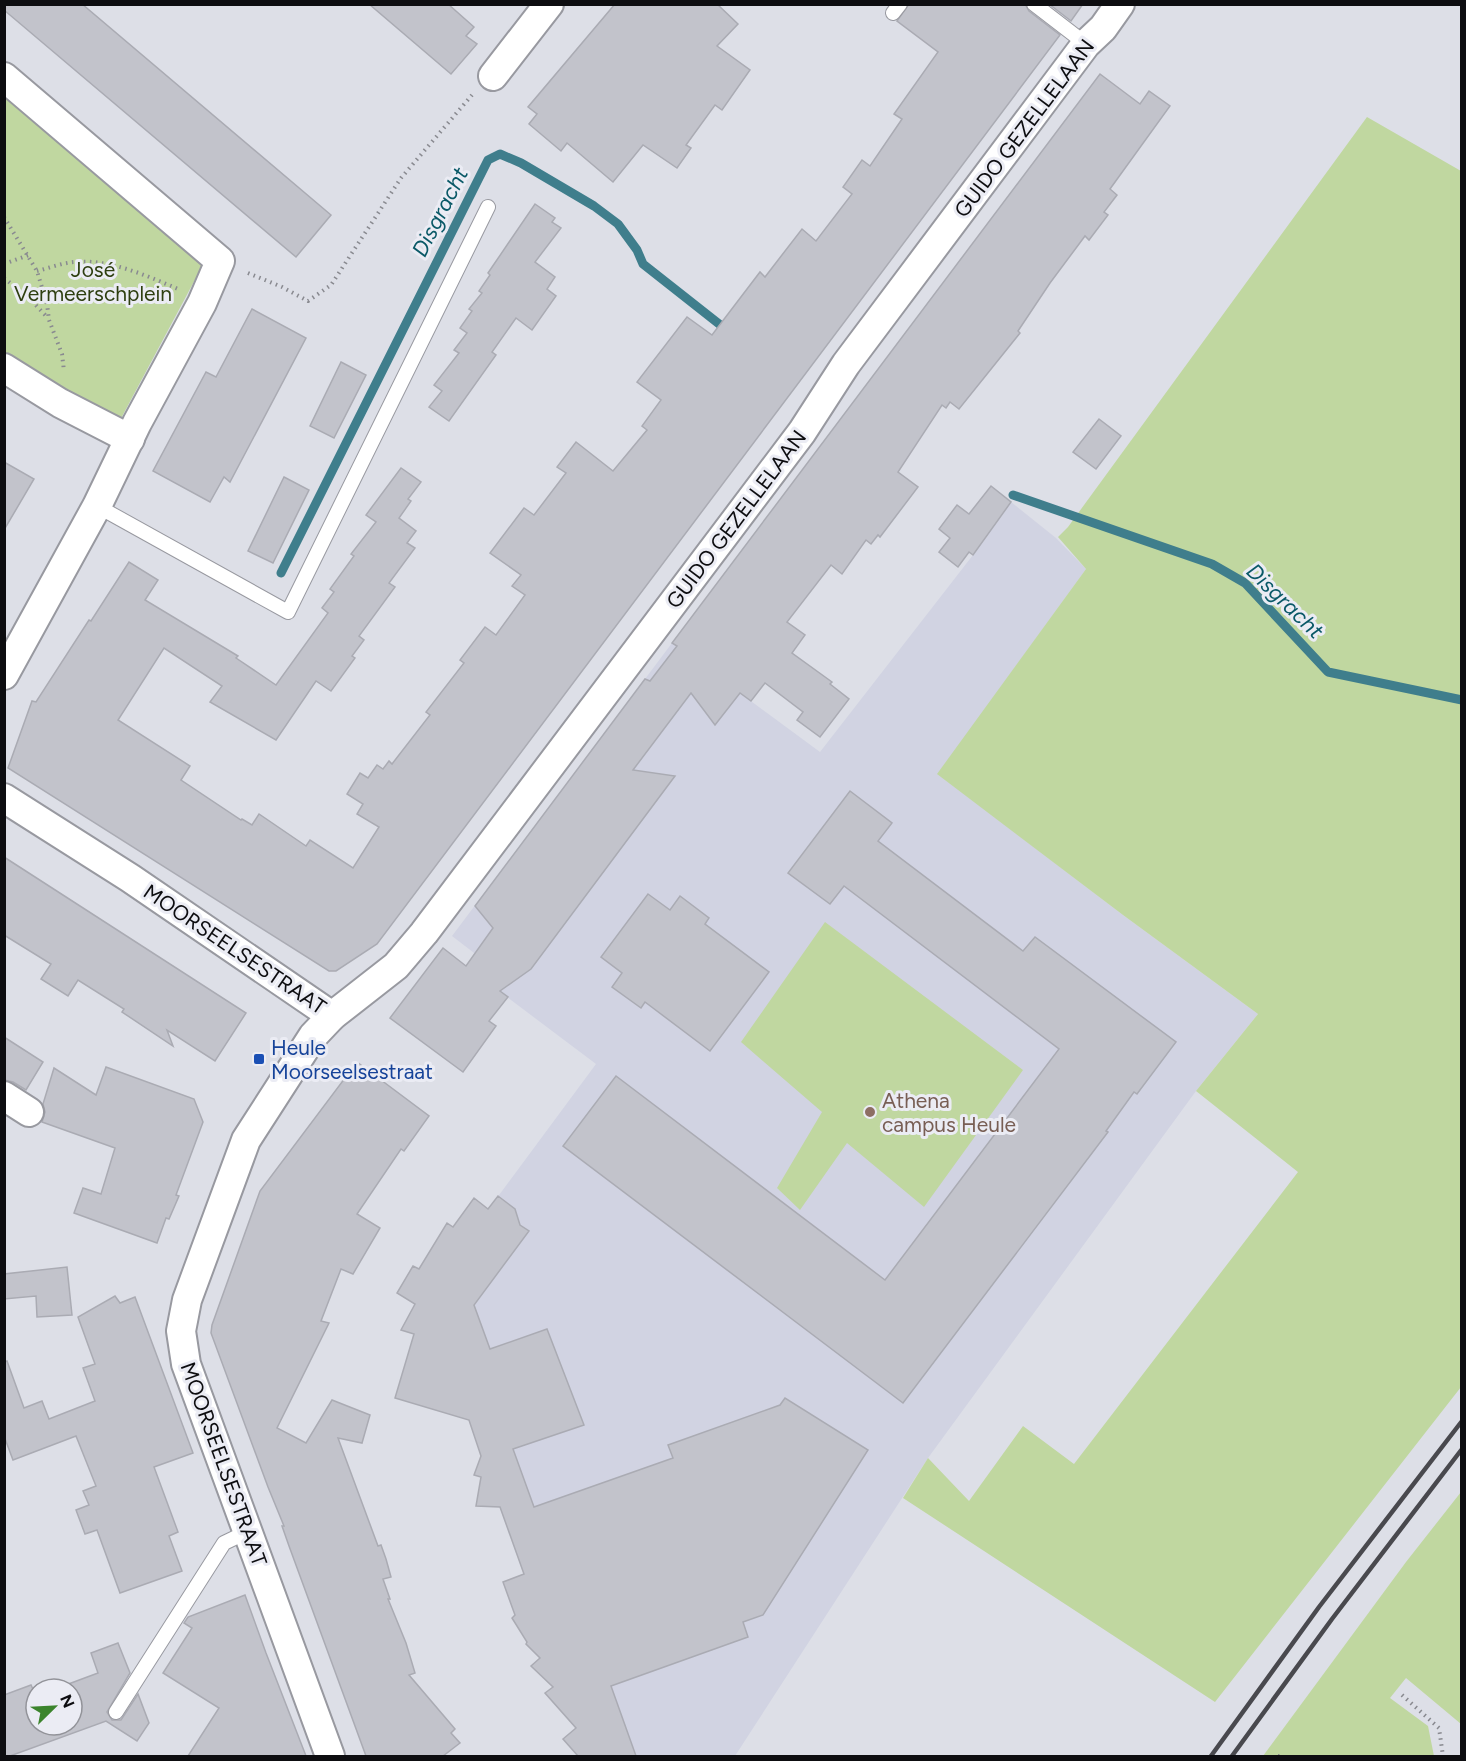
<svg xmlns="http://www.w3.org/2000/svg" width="1466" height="1761" font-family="Figtree,sans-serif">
<rect width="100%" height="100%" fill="#dddfe7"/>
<polygon fill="#d1d3e2" points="1011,502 1056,538 1086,569 938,774 1123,915 1258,1014 1196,1091 928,1458 735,1756 589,1756 441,1344 431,1287 596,1064 499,991 508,979 452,936 672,643 820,752 973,555"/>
<g fill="#c0d7a0">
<polygon points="4,89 206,259 118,424 5,355"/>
<polygon points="1367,117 1461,171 1461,1387 1215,1702 903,1498 928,1458 969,1501 1023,1426 1074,1464 1298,1172 1196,1091 1258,1014 1123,915 937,774 1086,569 1058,537 1068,527"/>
<polygon points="825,922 1023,1070 924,1207 847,1143 800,1210 777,1188 822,1112 741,1042"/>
<polygon points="1461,1492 1461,1724 1406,1678 1390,1698 1428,1726 1434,1756 1263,1756 1406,1562"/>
</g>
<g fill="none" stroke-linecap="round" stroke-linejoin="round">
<g stroke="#3f7e8c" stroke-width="9">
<polyline points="1013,495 1212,564 1245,583 1328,672 1462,700"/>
<polyline points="281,573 488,160 500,154 521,163 594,206 618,224 637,250 643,264 728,331"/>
</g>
</g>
<g fill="#c2c3cb" stroke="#aaabb3" stroke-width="1.5">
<polygon points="4,4 82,4 331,215 296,257 4,10"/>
<polygon points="369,4 448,4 474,27 466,36 477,44 451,74"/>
<polygon points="615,4 717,4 738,24 717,46 750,70 722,110 715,105 686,145 691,148 677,168 643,145 613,182 567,143 561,151 529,124 537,114 528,107"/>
<polygon points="909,4 1025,4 1029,11 1060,35 377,944 336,971 329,971 8,768 32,701 36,702 89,620 91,621 129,562 158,580 145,600 238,656 236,658 276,685 328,613 322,608 334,592 330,589 354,556 351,554 376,522 366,515 401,468 421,482 408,499 411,501 399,518 416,531 407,543 415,548 389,583 395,587 359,636 364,640 352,656 355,658 331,691 316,681 276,740 210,702 222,686 164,648 118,720 190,766 181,780 241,820 242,819 252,825 259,814 306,846 310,840 353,868 379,827 357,814 363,804 347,794 360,773 368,778 377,765 383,769 389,761 392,764 430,715 426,712 464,663 460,660 485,627 496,635 525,595 512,586 521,575 490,553 524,508 534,515 566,473 557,467 576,442 613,471 647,430 642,426 661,400 637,382 687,317 712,335 760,272 765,277 802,229 816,241 852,194 843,187 862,160 870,166 900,122 902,119 894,114 938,52 897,21"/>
<polygon points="1049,4 1083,4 1071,21"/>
<polygon points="1100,74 1140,104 1149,91 1170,106 1110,189 1117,195 1104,212 1108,215 1089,240 1085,236 1050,283 1018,331 1020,333 959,409 950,402 946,408 942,405 898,472 918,487 880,537 878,535 871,544 866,540 842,574 831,565 787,622 805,635 792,653 832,682 830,684 849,699 820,737 797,720 803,712 765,683 751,701 740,693 715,725 691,693 633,770 675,776 531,969 500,991 508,997 489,1021 496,1026 463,1072 390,1018 443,948 466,966 493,928 475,906 645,679 650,681 677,646 672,643"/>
<polygon points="535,204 555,218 552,222 561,228 535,262 555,277 547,289 556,296 532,330 516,318 492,352 496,355 449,421 429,407 442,391 434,385 459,353 454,350 467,333 460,328 472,311 469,309 482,293 479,291 490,275 488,273"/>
<polygon points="252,309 306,338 230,482 224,477 210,502 153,471 206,372 216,377"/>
<polygon points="341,362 366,375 334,438 310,426"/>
<polygon points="1099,419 1121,436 1096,469 1073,452"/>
<polygon points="4,462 34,479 4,530"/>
<polygon points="284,477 309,490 273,563 248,551"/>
<polygon points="991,486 1011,502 973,555 969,552 958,567 939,552 950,538 939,529 957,505 969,514"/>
<polygon points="850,791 892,823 878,841 1023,951 1035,937 1176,1042 1137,1094 1134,1092 1106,1131 1108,1132 903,1403 563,1146 616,1076 885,1280 1059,1049 844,886 830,904 788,873"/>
<polygon points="4,857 246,1013 215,1061 167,1030 173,1046 122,1012 124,1009 78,980 68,996 41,979 51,964 4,935"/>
<polygon points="648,894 670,910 680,896 709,918 705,924 769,972 710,1051 645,1002 641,1008 612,987 622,973 601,957"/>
<polygon points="4,1037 43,1062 26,1090 13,1082 4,1080"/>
<polygon points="357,1062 429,1116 404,1151 401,1149 357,1214 380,1228 353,1274 341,1269 321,1321 329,1323 277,1428 306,1443 332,1400 370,1415 362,1443 338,1438 378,1546 381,1545 386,1559 391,1577 383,1579 390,1599 388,1599 406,1643 415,1673 409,1675 455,1729 451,1733 460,1743 443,1756 366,1756 289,1546 282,1526 284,1526 268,1487 211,1333 212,1325 260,1191"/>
<polygon points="106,1067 194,1099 203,1122 176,1195 179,1196 169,1219 166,1218 157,1243 74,1213 83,1188 101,1194 115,1148 42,1122 45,1112 43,1104 54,1068 96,1095"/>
<polygon points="498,1196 515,1209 520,1225 529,1231 474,1305 490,1349 547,1329 584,1425 513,1449 534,1507 673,1458 668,1445 780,1405 785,1398 868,1450 763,1615 743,1622 748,1637 611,1686 636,1756 578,1756 563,1739 576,1728 545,1693 553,1687 531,1666 540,1658 526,1644 527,1642 512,1618 515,1615 503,1582 524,1574 500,1507 476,1506 481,1477 474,1475 481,1456 469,1420 395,1398 414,1334 401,1330 415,1304 397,1293 413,1266 419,1269 447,1223 453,1227 474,1198 488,1209"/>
<polygon points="67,1267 72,1315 37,1317 36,1296 4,1299 4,1274"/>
<polygon points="115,1296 120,1303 135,1297 193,1453 154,1467 178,1532 169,1536 182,1571 120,1593 97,1530 85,1534 76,1510 89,1505 83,1491 96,1486 76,1436 13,1460 4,1436 4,1362 7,1361 24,1408 42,1401 49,1419 95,1401 83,1368 95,1364 78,1317"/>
<polygon points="245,1595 266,1653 306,1756 188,1756 219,1708 163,1673 192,1628 184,1623 188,1617"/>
<polygon points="118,1643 130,1673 107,1712 112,1720 121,1720 138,1694 149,1723 137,1741 106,1721 10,1756 4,1756 4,1695 31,1685 36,1696 36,1725 72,1725 72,1689 55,1689 98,1673 91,1653"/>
</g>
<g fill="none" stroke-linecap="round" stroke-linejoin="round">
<defs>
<g id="service">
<polyline points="1034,4 1086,44"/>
<polyline points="893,13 900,4"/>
<polyline points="97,506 288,612 488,207"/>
<polyline points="116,1712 224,1543 247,1532"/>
</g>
<g id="minor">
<polyline points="493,76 549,4"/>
<polyline points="4,77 220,261 202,303 137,423 97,506 4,675"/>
<polyline points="4,368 60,403 130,439"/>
<polyline points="4,798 130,878 332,1016"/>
<polyline points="4,1096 29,1112"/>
<polyline points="330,1756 186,1364 181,1331 187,1300 246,1140 313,1036 332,1016 396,966 424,933 802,432 846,364 1086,44 1103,28 1120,4"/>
</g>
</defs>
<use href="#service" stroke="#9899a0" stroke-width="16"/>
<use href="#minor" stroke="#9899a0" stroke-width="32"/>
<g stroke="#898a90" stroke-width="4" stroke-dasharray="1.5 4.5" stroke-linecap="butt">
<polyline points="4,217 37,271 47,304 49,320 62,354 64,371"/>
<polyline points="4,264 29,255"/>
<path d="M37 271C49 268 62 263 74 262 110 259 145 275 178 289"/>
<polyline points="248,273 282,287 308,301 331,285 401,178 472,95"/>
<polyline points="4,278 29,298 48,318"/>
<polyline points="1402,1695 1439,1728 1443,1756"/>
<polyline points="1278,1756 1281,1756"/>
</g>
<use href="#service" stroke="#fff" stroke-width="14"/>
<use href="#minor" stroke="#fff" stroke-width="28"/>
<g stroke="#49494e" stroke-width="4.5">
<polyline points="1211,1756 1319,1607 1462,1421"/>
<polyline points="1232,1756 1332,1619 1462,1449"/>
</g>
</g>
<rect fill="#1a4fb4" stroke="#ebecf4" stroke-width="2" x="253" y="1053" width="12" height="12" rx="3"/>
<circle fill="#8d6e63" stroke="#ebecf4" stroke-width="2" cx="870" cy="1112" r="6"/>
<g text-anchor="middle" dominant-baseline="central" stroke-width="6" stroke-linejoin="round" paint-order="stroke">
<g font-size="21" fill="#0d0d10" stroke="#ebecf4">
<text transform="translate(1024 128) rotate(-53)">GUIDO GEZELLELAAN</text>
<text transform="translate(736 519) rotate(-53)">GUIDO GEZELLELAAN</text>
<text transform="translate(235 949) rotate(34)">MOORSEELSESTRAAT</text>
<text transform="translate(224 1464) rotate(70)">MOORSEELSESTRAAT</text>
</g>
<g font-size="21" fill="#2e3f10" stroke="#ebecf4">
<text x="93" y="269">José<tspan x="93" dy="24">Vermeerschplein</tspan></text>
</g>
<g font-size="21" fill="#164399" stroke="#ebecf4" text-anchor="start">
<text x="271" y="1047">Heule<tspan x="271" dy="24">Moorseelsestraat</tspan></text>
</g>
<g font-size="21" fill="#785e54" stroke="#ebecf4" text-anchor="start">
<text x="882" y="1100">Athena<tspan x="882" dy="24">campus Heule</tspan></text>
</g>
<g font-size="22" font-style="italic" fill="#0a5967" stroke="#ebecf4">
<text transform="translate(440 212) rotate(-63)">Disgracht</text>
<text transform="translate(1285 601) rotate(44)">Disgracht</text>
</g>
</g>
<rect width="1466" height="1761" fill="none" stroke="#0d0d10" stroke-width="12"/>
<g transform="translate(54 1707) rotate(66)"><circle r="28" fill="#ebecf4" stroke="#929399" stroke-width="1.5"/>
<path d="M0-4.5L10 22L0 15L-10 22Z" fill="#3b842c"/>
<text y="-9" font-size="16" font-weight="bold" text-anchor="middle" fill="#0d0d10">N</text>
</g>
</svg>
